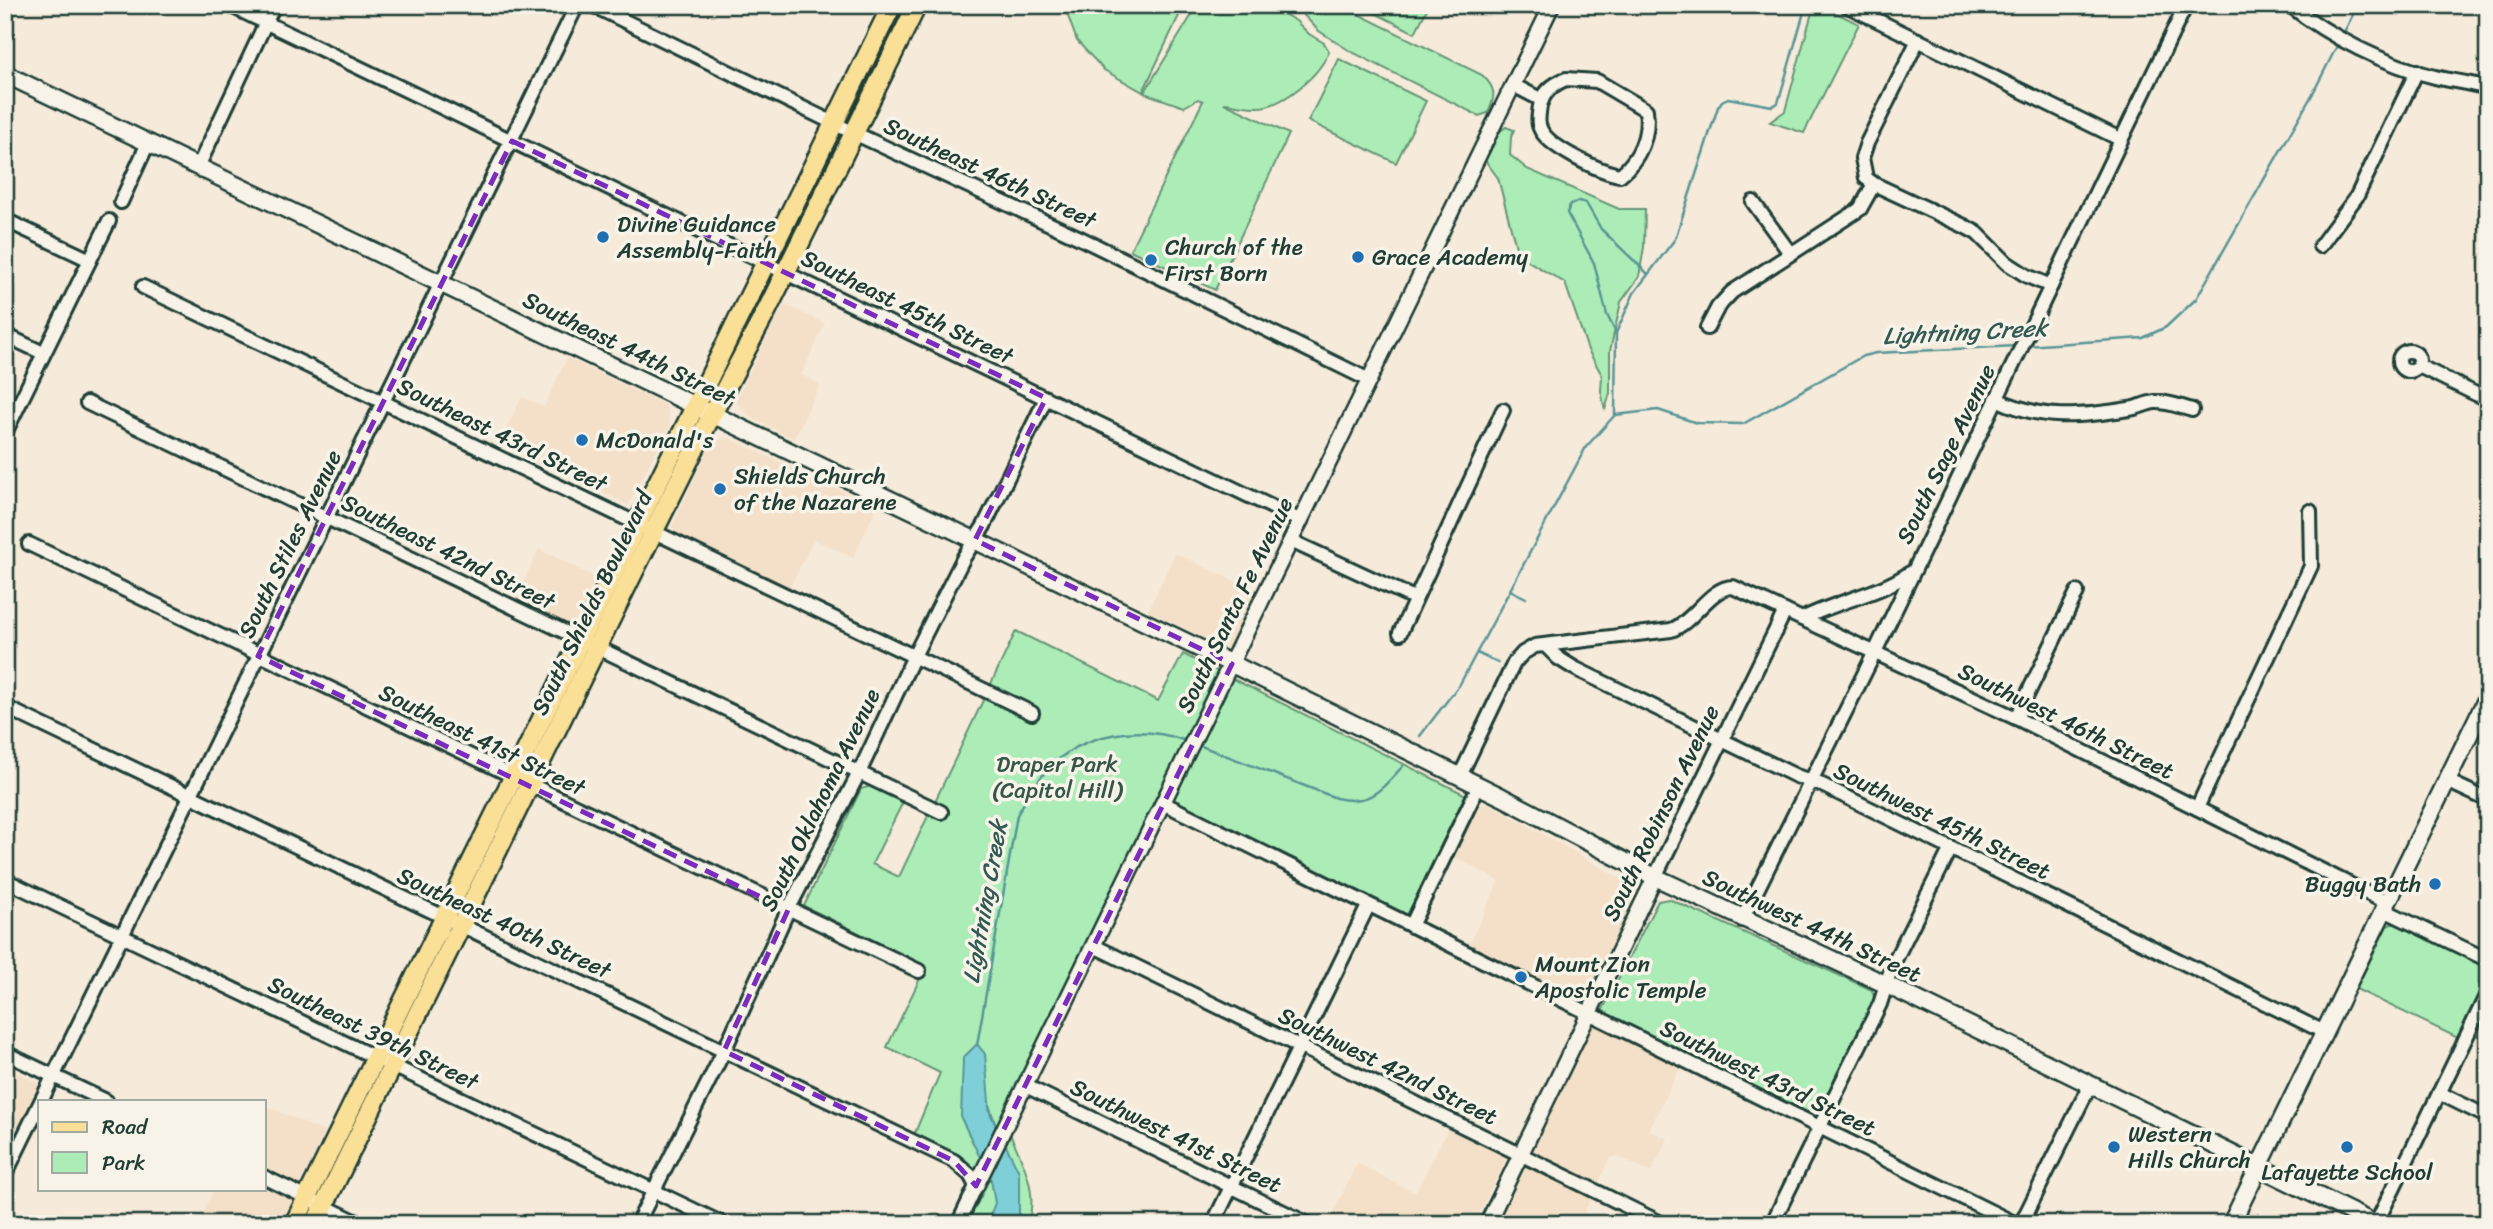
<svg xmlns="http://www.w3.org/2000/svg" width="2493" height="1229" font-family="Sriracha,sans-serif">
<rect width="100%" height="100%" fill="#f6eada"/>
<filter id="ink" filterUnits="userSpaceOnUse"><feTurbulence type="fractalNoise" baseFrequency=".0143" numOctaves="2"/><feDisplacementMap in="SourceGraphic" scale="14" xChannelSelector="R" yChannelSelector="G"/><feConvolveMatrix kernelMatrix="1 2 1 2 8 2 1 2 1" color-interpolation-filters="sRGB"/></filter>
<g filter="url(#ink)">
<g fill="#f4e0c9">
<polygon points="784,304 825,324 801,375 820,384 794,439 755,420 737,404 736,399"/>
<polygon points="567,358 667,406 670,425 628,505 499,443 522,397 544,407"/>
<polygon points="729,438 877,507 853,558 814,539 789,589 676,535 672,526 712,441"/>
<polygon points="539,549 597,578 575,622 566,624 515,600"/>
<polygon points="1175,553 1258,592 1231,650 1148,611"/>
<polygon points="1486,802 1639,889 1583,1003 1468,947 1499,881 1453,856 1479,806"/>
<polygon points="1594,1024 1681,1066 1649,1130 1668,1139 1651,1172 1617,1156 1610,1158 1579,1224 1496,1224"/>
<polygon points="5,1066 41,1084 5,1157"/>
<polygon points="264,1105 325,1132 281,1224 198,1224 214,1189 264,1189"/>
<polygon points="1449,1127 1507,1157 1474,1224 1328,1224 1357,1163 1415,1193"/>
</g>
<g fill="#acedb7" stroke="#669576" stroke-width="2">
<polygon points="1064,5 1184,5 1143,92 1104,70 1077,41"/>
<path d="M1198 5H1268L1296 21 1309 34 1324 43 1329 51C1320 75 1283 107 1257 107 1246 107 1234 104 1224 103L1289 134 1215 290 1130 250 1203 101 1198 99 1184 107 1144 93Z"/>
<path d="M1294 5H1340L1482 75C1496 88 1496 96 1488 113L1479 116 1350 51 1319 31Z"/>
<polygon points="1359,5 1429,5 1415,33"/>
<polygon points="1814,5 1820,5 1859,24 1804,133 1770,122 1785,111"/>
<polygon points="1339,59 1426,101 1396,163 1308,121"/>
<polygon points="1506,127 1514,130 1511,137 1510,155 1527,169 1619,209 1645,209 1644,247 1639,277 1621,302 1610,351 1610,393 1605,410 1601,391 1602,375 1588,350 1565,283 1518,255 1498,178 1484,159 1495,135"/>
<path d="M1016 631 1158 701 1183 654 1466 795 1407 916 1161 796 1002 1117C1016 1149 1042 1189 1027 1224H967L983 1192C976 1153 946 1150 914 1135L940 1073 887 1047 926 966 804 906 861 789 871 786 903 802 872 864 899 877Z"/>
<polygon points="1669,899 1872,990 1875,1001 1820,1111 1814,1113 1805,1112 1684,1055 1602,1011 1658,901"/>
<polygon points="2392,924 2398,924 2486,967 2488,982 2460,1039 2356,989 2387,926"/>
</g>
<polygon fill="#7ecfd8" stroke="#589596" stroke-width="2" points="977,1044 985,1054 990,1113 1019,1172 1019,1216 1015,1224 987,1224 995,1203 991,1180 961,1118 963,1058"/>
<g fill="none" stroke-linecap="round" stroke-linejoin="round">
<g stroke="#589596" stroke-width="2.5">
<polyline points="2342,36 2358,5"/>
<polyline points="1616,333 1607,315 1594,263 1567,213 1570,205 1579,201 1586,203 1601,229 1648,274"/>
<polyline points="2026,346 2143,338 2166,327 2196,299 2312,95 2339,42"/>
<polyline points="1615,415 1616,333 1634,293 1675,239 1718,107 1722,101 1728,98 1772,106 1778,103 1806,5"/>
<polyline points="1510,590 1526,598"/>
<polyline points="1477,653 1498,663"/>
<polyline points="1420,736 1460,684 1586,447 1615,415 1658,410 1697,423 1743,424 1863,356 1876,353 2016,346"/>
<path d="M1196 744 1336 798C1371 806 1380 790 1403 766"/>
<path d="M977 1045 1017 815C1026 799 1036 782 1048 769 1083 732 1140 724 1186 741"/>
<polyline points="989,1106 997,1129"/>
</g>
<defs>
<g id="minor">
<polyline points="229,5 1301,521"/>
<polyline points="592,5 854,133 1080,238 1369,380"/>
<polyline points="1846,5 2120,139"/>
<path d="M2290 5C2329 37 2386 65 2435 77 2452 81 2470 83 2488 88"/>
<polyline points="1918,40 1867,143 1862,158 1866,178 1874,184 1964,226 1977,233 2007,263 2027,276 2051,286"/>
<path d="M1566 79 1597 81 1646 110C1650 134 1640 159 1620 175 1601 172 1547 147 1540 128 1537 122 1539 113 1540 106 1543 93 1553 84 1566 79Z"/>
<polyline points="1513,85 1542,100"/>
<polyline points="198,167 274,5"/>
<polyline points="121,202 148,143"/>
<polyline points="1753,202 1790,253"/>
<polyline points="5,220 90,260"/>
<polyline points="2320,246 2357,196 2417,71"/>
<polyline points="143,287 1032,713"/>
<polyline points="1707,328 1718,307 1732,292 1860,209 1874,184"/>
<polyline points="5,335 43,353"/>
<circle cx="2409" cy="361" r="10"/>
<polyline points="2419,366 2488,400"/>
<path d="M1996 399C2043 421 2079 417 2129 409 2138 408 2146 403 2155 402 2167 401 2181 407 2192 410"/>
<polyline points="87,403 941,812"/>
<polyline points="5,433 109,221"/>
<polyline points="1291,541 1414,598"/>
<polyline points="29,544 919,971"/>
<path d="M1802 619C1837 601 1877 595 1910 573"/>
<polyline points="1400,633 1503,410"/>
<polyline points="1545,645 1558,658 1574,668 1796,776 1822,785 2324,1032"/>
<polyline points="5,707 954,1161 970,1175 976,1186 958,1224"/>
<polyline points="2016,718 2077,592"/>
<path d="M1460 776 1514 663 1523 653 1535 646 1671 630C1694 622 1710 587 1733 587L2016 718 2387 903"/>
<polyline points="2447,781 2488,800"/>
<polyline points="1163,803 2016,1224"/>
<polyline points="2197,808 2311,566 2310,511"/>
<polyline points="1655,877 1785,611"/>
<polyline points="5,880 723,1224"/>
<polyline points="2384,910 2488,960"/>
<polyline points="1742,920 1874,654 2186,5"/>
<polyline points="1411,926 1479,785"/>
<polyline points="1094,946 1663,1224"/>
<polyline points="5,1053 106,1101"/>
<polyline points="1026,1086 1308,1224"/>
<polyline points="2439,1093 2488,1117"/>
<polyline points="5,1175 577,5"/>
<polyline points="264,1177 361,1224"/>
<polyline points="637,1224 724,1051 788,910 859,773 914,656 964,557 984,526 1046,398"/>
<polyline points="1213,1224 1368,906"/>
<polyline points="1772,1224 1880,1004 1892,966 1951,848"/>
<polyline points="2021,1224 2090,1085"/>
<polyline points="2376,1224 2488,992"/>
</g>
<g id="tertiary">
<polyline points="976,1186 1552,5"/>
<polyline points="1487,1224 1655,877"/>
</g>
<g id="secondary">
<polyline points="5,74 1232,664 1502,797 1655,877 1887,985 2375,1224"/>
<polyline points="2231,1224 2488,696"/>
</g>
<g id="primary">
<polyline points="294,1224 892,5"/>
<polyline points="315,1224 634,571 712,414 766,312 917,5"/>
</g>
</defs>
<use href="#minor" stroke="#1f3d34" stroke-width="18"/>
<use href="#tertiary" stroke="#1f3d34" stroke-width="19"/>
<use href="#secondary" stroke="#1f3d34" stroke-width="21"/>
<use href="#primary" stroke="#1f3d34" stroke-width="23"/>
<use href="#minor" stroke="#f7f3e8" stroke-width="12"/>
<use href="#tertiary" stroke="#f7f3e8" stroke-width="14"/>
<use href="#secondary" stroke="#f7f3e8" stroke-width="16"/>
<use href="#primary" stroke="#fadf96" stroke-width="18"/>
</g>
</g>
<path fill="none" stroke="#7b2cbf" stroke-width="5" stroke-dasharray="14 9" stroke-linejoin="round" d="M512 141 1046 398 975 540 1232 664 976 1186 954 1161 724 1051 788 910 258 656Z"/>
<g fill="#1f6fb2" stroke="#f7f3e8" stroke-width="2.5">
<circle cx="603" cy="237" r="7"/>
<circle cx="1358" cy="257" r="7"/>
<circle cx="1151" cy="260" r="7"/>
<circle cx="582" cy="440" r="7"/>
<circle cx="720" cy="489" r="7"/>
<circle cx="2435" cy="884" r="7"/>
<circle cx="1521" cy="977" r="7"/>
<circle cx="2114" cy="1147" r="7"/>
<circle cx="2347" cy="1147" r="7"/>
</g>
<g text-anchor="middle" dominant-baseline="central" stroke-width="7" stroke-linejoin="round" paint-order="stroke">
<g font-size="23" fill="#1f3d34" stroke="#f7f3e8">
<text transform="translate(990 173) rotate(25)">Southeast 46th Street</text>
<text transform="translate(907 307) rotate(26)">Southeast 45th Street</text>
<text transform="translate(629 349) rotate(26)">Southeast 44th Street</text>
<text transform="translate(502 435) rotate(26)">Southeast 43rd Street</text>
<text transform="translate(1946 454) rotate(-64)">South Sage Avenue</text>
<text transform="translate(290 544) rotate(-64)">South Stiles Avenue</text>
<text transform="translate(448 552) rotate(26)">Southeast 42nd Street</text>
<text transform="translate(592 603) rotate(-64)">South Shields Boulevard</text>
<text transform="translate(1235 605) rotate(-64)">South Santa Fe Avenue</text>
<text transform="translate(2066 721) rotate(26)">Southwest 46th Street</text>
<text transform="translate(482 740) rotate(26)">Southeast 41st Street</text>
<text transform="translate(820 800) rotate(-64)">South Oklahoma Avenue</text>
<text transform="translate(1661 813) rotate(-64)">South Robinson Avenue</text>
<text transform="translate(1942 821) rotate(26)">Southwest 45th Street</text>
<text transform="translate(504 923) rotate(25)">Southeast 40th Street</text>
<text transform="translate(1812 926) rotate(25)">Southwest 44th Street</text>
<text transform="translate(373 1033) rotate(26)">Southeast 39th Street</text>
<text transform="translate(1388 1066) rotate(26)">Southwest 42nd Street</text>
<text transform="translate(1768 1078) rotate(26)">Southwest 43rd Street</text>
<text transform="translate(1176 1136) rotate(26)">Southwest 41st Street</text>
</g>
<g font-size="23" fill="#1f3d34" stroke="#f7f3e8" text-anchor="start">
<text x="617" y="224">Divine Guidance<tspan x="617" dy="26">Assembly-Faith</tspan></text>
<text x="1165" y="247">Church of the<tspan x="1165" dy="26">First Born</tspan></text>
<text x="1372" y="257">Grace Academy</text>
<text x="596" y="440">McDonald's</text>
<text x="734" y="476">Shields Church<tspan x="734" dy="26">of the Nazarene</tspan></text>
<text x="2421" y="884" text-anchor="end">Buggy Bath</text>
<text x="1535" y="964">Mount Zion<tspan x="1535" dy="26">Apostolic Temple</tspan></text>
<text x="2128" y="1134">Western<tspan x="2128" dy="26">Hills Church</tspan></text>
<text x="2347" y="1172" text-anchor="middle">Lafayette School</text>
</g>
<g font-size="23" fill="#345748" stroke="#f7f3e8">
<text x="1057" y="764">Draper Park<tspan x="1057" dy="26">(Capitol Hill)</tspan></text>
</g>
<g font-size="24" font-style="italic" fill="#325a55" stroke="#f7f3e8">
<text transform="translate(1965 332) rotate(-3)">Lightning Creek</text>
<text transform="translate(985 902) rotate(-80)">Lightning Creek</text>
</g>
</g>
<rect width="2493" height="1229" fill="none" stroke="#f7f3e8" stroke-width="28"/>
<rect x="14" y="14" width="2465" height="1201" fill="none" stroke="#1f3d34" stroke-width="2.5" filter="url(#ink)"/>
<rect x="38" y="1100" width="228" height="91" fill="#f7f3e8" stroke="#a1aaa0" stroke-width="2"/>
<rect x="52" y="1122" width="35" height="10" fill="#fadf96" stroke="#a1aaa0" stroke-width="2"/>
<text x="102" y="1134" font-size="21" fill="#1f3d34">Road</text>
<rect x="52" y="1152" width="35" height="21" fill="#acedb7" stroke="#a1aaa0" stroke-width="2"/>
<text x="102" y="1170" font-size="21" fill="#1f3d34">Park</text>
</svg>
